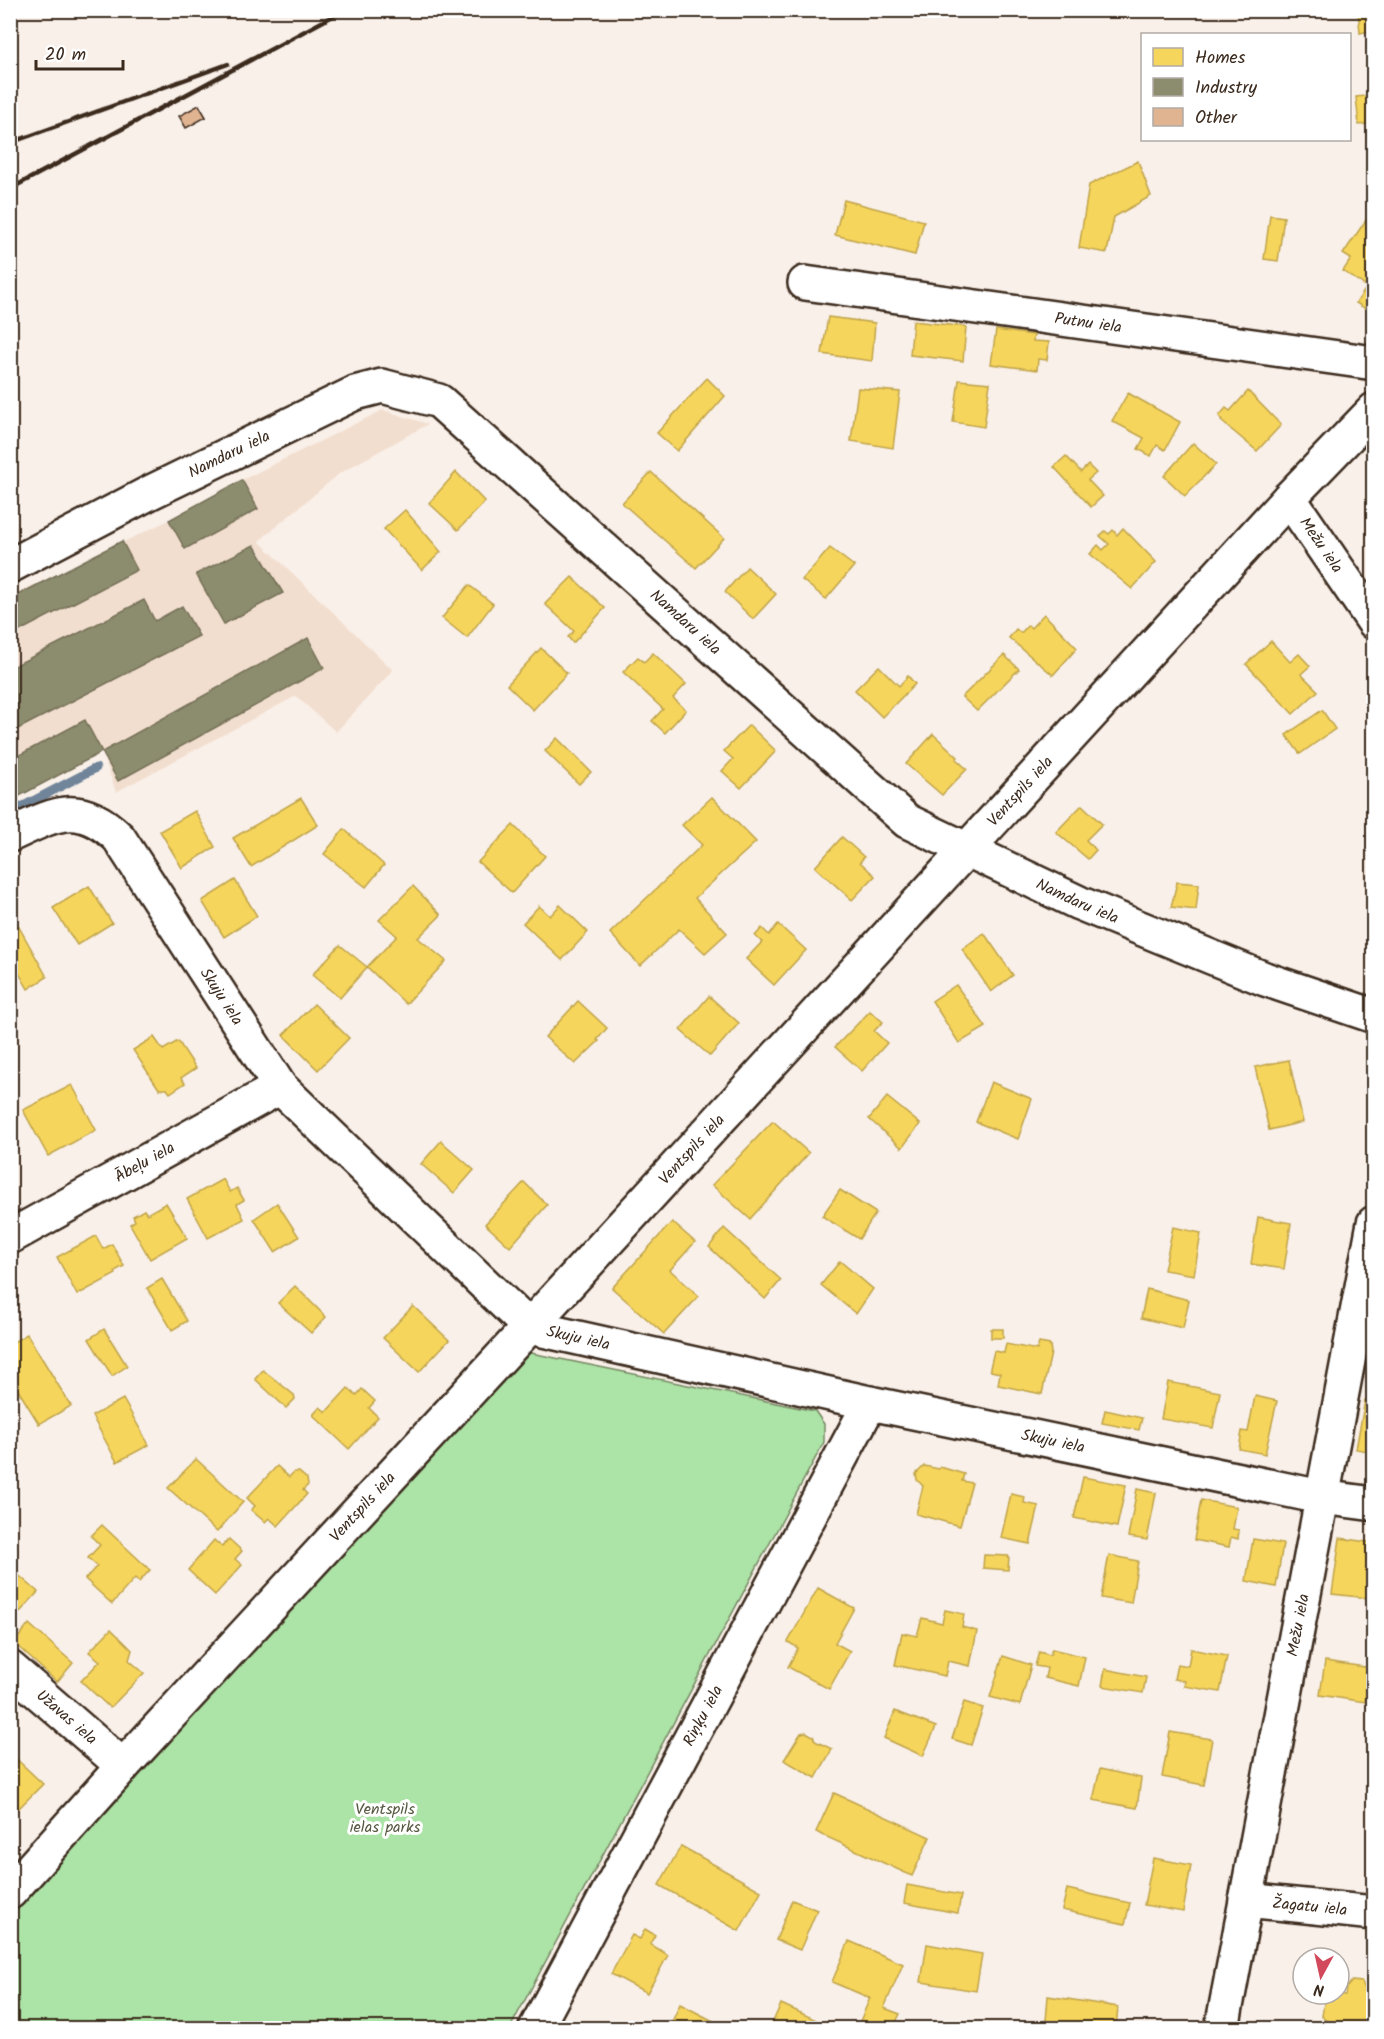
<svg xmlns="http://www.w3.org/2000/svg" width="1384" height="2039" font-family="Kalam,sans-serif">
<rect width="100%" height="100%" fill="#f9f0e9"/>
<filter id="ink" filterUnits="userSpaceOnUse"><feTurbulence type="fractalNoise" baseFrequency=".0167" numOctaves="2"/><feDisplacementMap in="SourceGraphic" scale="12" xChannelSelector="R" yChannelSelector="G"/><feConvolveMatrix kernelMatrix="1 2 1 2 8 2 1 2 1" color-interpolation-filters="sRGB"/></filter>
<g filter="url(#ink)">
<polygon fill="#f2decf" points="383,410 428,424 340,473 259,541 393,670 336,732 296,696 116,792 102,752 11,801 11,596 169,520 242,480"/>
<polygon fill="#ace3a6" stroke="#748662" stroke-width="1.5" points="526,1352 815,1411 824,1424 824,1442 510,2028 11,2028 10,1915"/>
<g fill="#f6d55c" stroke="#bea249" stroke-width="1.5">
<polygon points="1358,10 1374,10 1374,30 1360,33"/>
<polygon points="1374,95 1374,123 1359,125 1356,97"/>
<polygon points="1138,161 1151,196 1114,217 1107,253 1079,248 1089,185"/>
<polygon points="844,200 924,221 915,255 835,235"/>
<polygon points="1374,208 1374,314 1356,303 1367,287 1343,271 1351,259 1343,254"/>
<polygon points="1270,215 1284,217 1278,261 1264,259"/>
<polygon points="828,317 875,323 872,361 822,354"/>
<polygon points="913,321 966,327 963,361 910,355"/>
<polygon points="996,330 1034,335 1033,341 1049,342 1047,360 1038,359 1037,370 991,364"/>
<polygon points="707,378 725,396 677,451 657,433"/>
<polygon points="959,380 990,383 984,427 953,422"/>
<polygon points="858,388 900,392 893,448 851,441"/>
<polygon points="1248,391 1281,425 1257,451 1221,421 1222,420 1219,416 1226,408 1230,411"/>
<polygon points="1128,393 1180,422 1165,450 1157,445 1151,456 1138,449 1144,438 1112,421"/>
<polygon points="1193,443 1216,464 1185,496 1164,476"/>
<polygon points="1066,456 1081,472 1088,465 1096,473 1088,480 1103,496 1091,507 1054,467"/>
<polygon points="456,472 485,502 458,530 429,503"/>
<polygon points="651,472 724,538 696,568 622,503"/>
<polygon points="405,510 441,552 422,570 384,529"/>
<polygon points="1123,528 1156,562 1132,589 1090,554 1098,545 1103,550 1109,544 1100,536 1105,531 1109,534 1113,530 1117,535"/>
<polygon points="830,548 854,566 826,599 802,580"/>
<polygon points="747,567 776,594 753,619 725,592"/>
<polygon points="572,577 605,608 573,643 568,637 574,631 545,604"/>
<polygon points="469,585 493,604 467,638 442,618"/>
<polygon points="1044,614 1077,648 1053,675 1009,638 1016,629 1021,633 1028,625 1031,628"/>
<polygon points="1271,641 1290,662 1299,654 1310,666 1301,674 1318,691 1293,714 1246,664"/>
<polygon points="541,648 567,673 533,710 507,685"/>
<polygon points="653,653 686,684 673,698 686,710 665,733 652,721 663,709 623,672 638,657 644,662"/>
<polygon points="1004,655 1019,669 977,711 962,697"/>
<polygon points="879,666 899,686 908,676 915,684 882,717 855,690"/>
<polygon points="1322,710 1335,729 1300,754 1286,735"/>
<polygon points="749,725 776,751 741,788 722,771 733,759 724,751"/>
<polygon points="933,734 958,757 956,759 967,769 942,795 906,764"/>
<polygon points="557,738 591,772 579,784 545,751"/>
<polygon points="712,797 756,842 695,898 727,933 705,953 679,929 640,966 610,933 702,845 682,825"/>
<polygon points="301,798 318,825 251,867 233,838"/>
<polygon points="1082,805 1102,824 1086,840 1096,850 1088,859 1056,832"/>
<polygon points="195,811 215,847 182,868 160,831"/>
<polygon points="513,825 545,856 512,893 478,862"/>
<polygon points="344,829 384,865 366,887 324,854"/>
<polygon points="842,837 864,857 860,862 875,876 852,900 815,867"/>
<polygon points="235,880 257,916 224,937 202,901"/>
<polygon points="1177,882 1199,884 1196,910 1171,907"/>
<polygon points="89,886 112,923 77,945 53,908"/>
<polygon points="413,886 441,915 418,938 446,961 406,1004 367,967 397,936 379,920"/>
<polygon points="560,905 588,932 562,960 523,923 539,906 550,916"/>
<polygon points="10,911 47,977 28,989 10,957"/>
<polygon points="778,924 806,950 774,985 746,959 762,942 755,936 762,928 769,935"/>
<polygon points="984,933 1013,975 991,992 962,949"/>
<polygon points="340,945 367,967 340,998 312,975"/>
<polygon points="956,985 986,1027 959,1043 932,1001"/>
<polygon points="709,996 739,1023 710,1056 680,1030"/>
<polygon points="578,1001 607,1028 597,1040 599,1041 575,1064 545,1037"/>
<polygon points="314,1004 349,1038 318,1070 283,1035"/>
<polygon points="870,1011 883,1022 874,1031 887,1043 862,1071 835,1047"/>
<polygon points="154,1037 163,1050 178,1041 196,1068 181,1078 185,1083 170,1093 167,1089 159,1089 133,1050"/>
<polygon points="1289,1060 1303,1122 1269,1130 1255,1067"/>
<polygon points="991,1082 1032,1099 1018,1139 976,1122"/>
<polygon points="72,1085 96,1130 48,1156 23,1110"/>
<polygon points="887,1097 920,1124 902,1148 869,1119"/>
<polygon points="773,1121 809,1153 750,1219 712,1185"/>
<polygon points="441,1141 474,1170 454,1193 421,1164"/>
<polygon points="223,1179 230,1192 237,1188 244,1200 237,1204 244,1219 208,1238 187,1199"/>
<polygon points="524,1182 547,1205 510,1247 485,1224"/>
<polygon points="840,1190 876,1213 859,1239 822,1216"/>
<polygon points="166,1203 187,1238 150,1259 130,1224 135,1221 133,1216 144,1210 147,1214"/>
<polygon points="277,1203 299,1237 275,1252 254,1219"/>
<polygon points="1258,1217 1291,1223 1284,1269 1251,1264"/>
<polygon points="672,1222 695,1242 670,1270 699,1296 664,1334 612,1288"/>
<polygon points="1173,1227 1201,1233 1194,1275 1164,1270"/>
<polygon points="724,1228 781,1280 765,1299 709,1247"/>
<polygon points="96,1236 103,1249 112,1244 124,1266 115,1271 116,1274 77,1295 57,1257"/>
<polygon points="840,1261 873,1289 856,1314 821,1285"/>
<polygon points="162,1279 187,1321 172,1330 147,1288"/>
<polygon points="295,1286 326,1317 311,1333 278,1303"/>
<polygon points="1147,1289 1189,1300 1183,1328 1141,1318"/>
<polygon points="413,1306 449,1340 419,1372 383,1338"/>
<polygon points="104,1329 127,1366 112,1376 89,1339"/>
<rect x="991" y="1329" width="12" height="9"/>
<polygon points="27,1334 71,1406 39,1424 10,1377 10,1344"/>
<polygon points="1039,1343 1050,1345 1051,1353 1042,1394 998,1385 1000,1373 991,1371 990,1368 994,1351 1004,1353 1006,1344 1037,1350"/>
<polygon points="263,1370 294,1395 295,1399 286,1408 255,1379"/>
<polygon points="1168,1382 1220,1392 1213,1428 1161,1419"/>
<polygon points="348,1388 356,1396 362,1389 375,1401 369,1408 378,1417 349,1449 313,1415 320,1407 326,1412"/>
<polygon points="1255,1396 1277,1401 1265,1454 1239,1449 1242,1431 1248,1432"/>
<polygon points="123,1399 149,1445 117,1462 92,1416"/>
<polygon points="1365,1400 1374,1401 1374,1452 1356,1449"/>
<polygon points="1105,1410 1142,1418 1139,1430 1102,1423"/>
<polygon points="196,1459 243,1502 217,1532 168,1488"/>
<polygon points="277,1466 289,1477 294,1472 299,1472 307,1479 308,1485 303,1490 307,1494 278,1526 269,1518 265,1522 251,1510 255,1506 247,1498"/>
<polygon points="924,1466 939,1469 940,1467 964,1474 962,1481 972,1483 960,1526 916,1514 923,1486 917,1480 916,1474"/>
<polygon points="1083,1477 1126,1485 1117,1527 1074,1518"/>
<polygon points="1137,1489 1156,1493 1147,1540 1128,1537"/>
<polygon points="1011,1494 1025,1497 1024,1503 1039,1506 1030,1544 1001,1538"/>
<polygon points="1201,1500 1237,1507 1233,1529 1239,1530 1238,1539 1231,1537 1229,1547 1194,1540"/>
<polygon points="102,1525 150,1570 139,1582 135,1578 112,1604 85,1579 97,1566 88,1558 100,1545 91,1536"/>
<polygon points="1340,1538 1374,1543 1374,1588 1370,1588 1368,1598 1332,1594"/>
<polygon points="229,1539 242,1551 235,1559 242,1565 215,1595 188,1570 214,1540 222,1547"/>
<polygon points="1253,1539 1283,1544 1276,1587 1246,1581"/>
<polygon points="984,1555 1009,1556 1008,1570 983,1568"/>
<polygon points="1109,1555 1138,1561 1131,1603 1101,1598"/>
<polygon points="15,1572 38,1592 10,1623 10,1577"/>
<polygon points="818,1588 854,1608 835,1643 850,1651 829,1689 788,1667 798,1648 788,1642"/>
<polygon points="945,1610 964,1614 962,1627 977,1631 970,1666 948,1661 945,1676 895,1665 902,1633 917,1636 922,1618 942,1623"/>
<polygon points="29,1624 73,1663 57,1682 14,1643"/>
<polygon points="111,1629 132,1650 129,1660 144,1673 110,1708 81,1681 100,1661 89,1652"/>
<polygon points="1052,1649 1085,1657 1079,1686 1045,1678 1047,1668 1035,1666 1039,1652 1050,1655"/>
<polygon points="1191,1649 1227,1656 1220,1692 1184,1686 1185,1681 1174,1679 1177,1664 1188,1666"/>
<polygon points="1003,1656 1031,1665 1020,1705 990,1697"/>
<polygon points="1325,1661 1371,1668 1365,1702 1320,1695"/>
<polygon points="1105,1669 1146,1677 1143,1693 1102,1686"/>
<polygon points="964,1702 983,1708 971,1745 952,1739"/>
<polygon points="895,1711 936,1727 923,1756 884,1738"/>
<polygon points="806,1732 813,1736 815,1741 832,1749 816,1778 784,1760 801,1733"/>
<polygon points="1170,1732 1212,1739 1204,1785 1162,1777"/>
<polygon points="10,1753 43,1784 17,1810 10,1803"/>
<polygon points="1100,1769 1141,1778 1137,1808 1093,1800"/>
<polygon points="834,1793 930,1837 912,1876 816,1832"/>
<polygon points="681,1846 761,1891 739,1931 659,1885"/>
<polygon points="1153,1858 1191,1865 1183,1912 1144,1905"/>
<polygon points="907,1885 961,1895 958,1913 904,1903"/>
<polygon points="1067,1889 1130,1903 1125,1924 1062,1910"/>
<polygon points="792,1900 817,1910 800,1950 776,1940"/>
<polygon points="645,1929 655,1935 650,1944 668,1955 647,1993 611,1974 632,1935 640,1939"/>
<polygon points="849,1941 903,1964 884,2008 900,2014 893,2028 857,2028 870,1998 832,1982"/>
<polygon points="927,1944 982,1954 976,1991 921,1982"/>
<polygon points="1352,1981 1362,1982 1366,1991 1374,1992 1374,2028 1328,2028 1329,2023 1322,2016 1324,2003 1332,1998 1333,1994 1345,1995 1346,1988"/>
<polygon points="1048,1996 1118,2007 1116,2028 1083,2028 1046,2021"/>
<polygon points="680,2004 727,2028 675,2028 670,2026"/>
<polygon points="781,2004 823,2023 820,2028 770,2028"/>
</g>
<g fill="#8c8c6e" stroke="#746f56" stroke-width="1.5">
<polygon points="242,480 258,509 185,549 169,520"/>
<polygon points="122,541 137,570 10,636 10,599"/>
<polygon points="254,545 283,593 224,624 196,574"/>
<polygon points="144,600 155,621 182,606 199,636 10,733 10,668"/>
<polygon points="308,638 324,668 118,781 102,752"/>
<polygon points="85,720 102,752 10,801 10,760"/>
</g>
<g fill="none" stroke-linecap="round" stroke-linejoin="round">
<polyline stroke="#6f849a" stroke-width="9" points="10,813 96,768"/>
</g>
<polygon fill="#e0b391" stroke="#3b2a1e" stroke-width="1.5" points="199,105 206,117 186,128 179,116"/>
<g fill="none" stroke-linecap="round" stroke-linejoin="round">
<defs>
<g id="minor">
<path id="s1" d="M805 283 1374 363"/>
<path id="s2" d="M1289 498 1374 622"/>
<path id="s3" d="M10 566 151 492 355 393 382 386 439 401 907 821 1079 903 1265 979 1374 1016"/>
<path id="s4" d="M10 835C55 814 79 799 119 838L280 1087 529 1327 870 1403 1321 1497 1374 1504"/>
<path id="s5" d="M10 1237 280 1087"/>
<path id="s6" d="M10 1668 123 1766"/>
<path id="s7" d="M10 1892 123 1766 529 1327 1289 498 1374 410"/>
<path id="s8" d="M1246 1900 1374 1913"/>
<path id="s9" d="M536 2028 870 1403"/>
<path id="s10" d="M1222 2028 1374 1223"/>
</g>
</defs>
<use href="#minor" stroke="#3b2a1e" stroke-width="38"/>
<use href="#minor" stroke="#fff" stroke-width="33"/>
<g stroke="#3b2a1e" stroke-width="4.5">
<polyline points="10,143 228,64"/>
<polyline points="10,189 344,10"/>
</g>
</g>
</g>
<g text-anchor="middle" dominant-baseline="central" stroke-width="6" stroke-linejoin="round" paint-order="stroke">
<g font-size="16" fill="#3b2a1e" stroke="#fff">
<text stroke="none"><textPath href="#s1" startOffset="286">Putnu iela</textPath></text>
<text stroke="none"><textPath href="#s3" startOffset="246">Namdaru iela</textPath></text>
<text stroke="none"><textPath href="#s2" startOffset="57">Mežu iela</textPath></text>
<text stroke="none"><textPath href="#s3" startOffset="804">Namdaru iela</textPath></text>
<text stroke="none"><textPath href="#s7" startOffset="1494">Ventspils iela</textPath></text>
<text stroke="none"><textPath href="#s3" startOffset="1290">Namdaru iela</textPath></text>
<text stroke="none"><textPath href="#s4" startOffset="309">Skuju iela</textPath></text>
<text stroke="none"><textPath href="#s7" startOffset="1008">Ventspils iela</textPath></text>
<text stroke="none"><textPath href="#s5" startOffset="154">Ābeļu iela</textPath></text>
<text stroke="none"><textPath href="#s4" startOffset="813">Skuju iela</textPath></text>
<text stroke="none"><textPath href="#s4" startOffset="1299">Skuju iela</textPath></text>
<text stroke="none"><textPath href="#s7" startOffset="522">Ventspils iela</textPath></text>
<text stroke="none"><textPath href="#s10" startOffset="410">Mežu iela</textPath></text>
<text stroke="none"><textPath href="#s9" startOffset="354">Riņķu iela</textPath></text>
<text stroke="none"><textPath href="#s6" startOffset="75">Užavas iela</textPath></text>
<text stroke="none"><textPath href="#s8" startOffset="64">Žagatu iela</textPath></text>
</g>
<g font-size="16" fill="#575840" stroke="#fff">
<text x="385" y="1809">Ventspils<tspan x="385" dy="18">ielas parks</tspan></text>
</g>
</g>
<rect width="1384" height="2039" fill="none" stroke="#fff" stroke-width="36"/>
<rect x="18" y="18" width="1348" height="2003" fill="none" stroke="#3b2a1e" stroke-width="2" filter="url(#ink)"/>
<rect x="1141" y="33" width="210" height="108" fill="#ffffff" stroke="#b1aaa5" stroke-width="1.5"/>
<rect x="1153" y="48" width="30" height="18" fill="#f6d55c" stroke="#b1aaa5" stroke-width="1.5"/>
<text x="1195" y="63" font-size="18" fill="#3b2a1e">Homes</text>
<rect x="1153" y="78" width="30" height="18" fill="#8c8c6e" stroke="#b1aaa5" stroke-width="1.5"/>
<text x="1195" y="93" font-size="18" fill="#3b2a1e">Industry</text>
<rect x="1153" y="108" width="30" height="18" fill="#e0b391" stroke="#b1aaa5" stroke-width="1.5"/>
<text x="1195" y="123" font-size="18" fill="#3b2a1e">Other</text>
<g transform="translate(1321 1976) rotate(188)"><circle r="28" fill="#ffffff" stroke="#b1aaa5" stroke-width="1.5"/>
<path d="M0-4.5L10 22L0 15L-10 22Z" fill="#d1495b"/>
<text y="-9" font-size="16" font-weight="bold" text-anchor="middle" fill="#3b2a1e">N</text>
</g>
<path d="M36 60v9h87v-9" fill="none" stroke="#3b2a1e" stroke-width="3"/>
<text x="45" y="60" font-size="18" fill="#3b2a1e" stroke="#ffffff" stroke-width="4.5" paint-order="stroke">20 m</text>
</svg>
